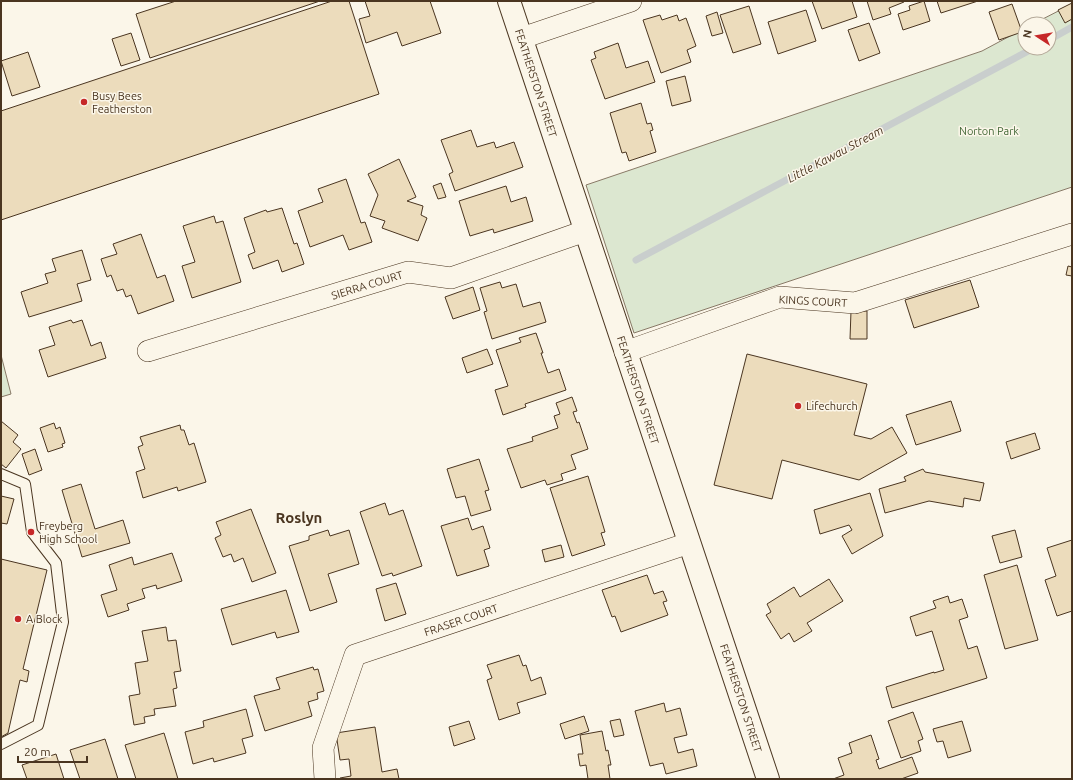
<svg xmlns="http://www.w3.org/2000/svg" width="1073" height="780" font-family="Ubuntu,sans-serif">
<rect width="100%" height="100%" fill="#fbf6e9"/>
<g fill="#dce7d0" stroke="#887966">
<polygon points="1072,4 1072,187 634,333 586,185 982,51 1025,28 1025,48 1049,48 1049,24 1033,24"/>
<polygon points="1,355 11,394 1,397"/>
</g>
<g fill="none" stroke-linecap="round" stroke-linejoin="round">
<g stroke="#c9cecd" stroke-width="7">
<polyline points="1049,40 1072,27"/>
<polyline points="636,260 1034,48"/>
</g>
</g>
<g fill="#ecdcbc" stroke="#4a3520">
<polygon points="176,1 320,1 150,58 136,14"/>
<polygon points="332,1 349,1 379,94 1,220 1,111"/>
<polygon points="365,1 430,1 441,33 402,46 397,32 366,43 359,19 370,16"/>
<polygon points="812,1 852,1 857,17 822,29"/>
<polygon points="867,1 903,1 904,2 889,8 891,14 873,20"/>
<polygon points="924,1 930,21 903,30 898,14 910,10 909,6"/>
<polygon points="937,1 978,1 941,13"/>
<polygon points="1072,3 1072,19 1065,23 1058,10"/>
<polygon points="1012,4 1022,32 999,40 989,12"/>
<polygon points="749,6 761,44 733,53 720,15"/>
<polygon points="806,10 816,41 778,54 768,22"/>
<polygon points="717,12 723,33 712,36 706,16"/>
<polygon points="660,15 662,20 677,15 679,21 686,18 696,46 687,50 691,62 661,73 643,20"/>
<polygon points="869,23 880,53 859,61 848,30"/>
<polygon points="131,33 140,60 121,66 112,39"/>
<polygon points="618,43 626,68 648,61 655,82 605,99 591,60 596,58 594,52"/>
<polygon points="28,52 40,87 12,96 1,61"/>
<polygon points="685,76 691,101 672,106 666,81"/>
<polygon points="641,103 647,124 651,123 653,130 650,131 656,152 629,161 626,152 622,153 610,113"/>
<polygon points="471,130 477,147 494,142 496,148 514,142 523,167 455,191 449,174 453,172 441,140"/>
<polygon points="399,159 416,197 407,201 423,206 421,215 427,218 418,241 382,228 385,221 370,216 378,195 368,174"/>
<polygon points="346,179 361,223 365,222 372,242 349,250 343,235 310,247 298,211 323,202 318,189"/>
<polygon points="441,183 446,197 438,199 433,186"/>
<polygon points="506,186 511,202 526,197 533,221 494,233 493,229 470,236 459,201"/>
<polygon points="282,208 294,244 297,243 304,264 282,272 278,260 253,269 248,255 255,252 244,218 266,210 267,212"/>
<polygon points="214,216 216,223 223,221 241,282 192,298 182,266 195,262 183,226"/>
<polygon points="141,234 157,278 165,275 174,301 138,314 131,295 126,297 123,289 117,291 111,275 107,277 101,259 117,254 113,244"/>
<polygon points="82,250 91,280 77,284 82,301 29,317 21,292 48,283 45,274 56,271 52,259"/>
<polygon points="1068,266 1072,267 1072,276 1066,275"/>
<polygon points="970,280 979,307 914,328 905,300"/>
<polygon points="500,282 502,288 516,284 523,307 540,302 546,322 492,339 484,312 487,311 480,288"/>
<polygon points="473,287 480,310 453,319 445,297"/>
<polygon points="851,311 867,311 867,339 850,339"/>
<polygon points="71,320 73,323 82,320 91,346 101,342 106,358 48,377 39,350 55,345 49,327"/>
<polygon points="536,333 543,353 541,353 548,373 559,369 566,390 525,404 526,407 503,415 495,390 508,386 496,350 521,342 519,338"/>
<polygon points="487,349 493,364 467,373 462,358"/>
<polygon points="747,354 867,384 854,435 871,439 892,427 907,453 859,480 782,460 772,499 714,485"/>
<polygon points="572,397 577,411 573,412 577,423 579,422 588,449 571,455 576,469 561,474 563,480 547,485 545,480 521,488 507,449 533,441 532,437 558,428 554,416 560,414 556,403"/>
<polygon points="951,401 961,431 916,445 906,415"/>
<polygon points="1,421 18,435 13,442 21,449 6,468 1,464"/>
<polygon points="54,423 56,429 60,427 65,443 62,444 63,447 48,452 40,428"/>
<polygon points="180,425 181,430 184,430 189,445 194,443 206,482 178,491 177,487 143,498 136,472 145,469 138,447 143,445 140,437"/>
<polygon points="1035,433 1040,449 1011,459 1006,442"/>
<polygon points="35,449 42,470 29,475 22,454"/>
<polygon points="479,459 489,490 485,491 491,510 471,516 465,496 456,498 447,469"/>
<polygon points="923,469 925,472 984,483 980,501 964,498 963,507 929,501 885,513 879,489 906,481 904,477"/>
<polygon points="588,476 605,532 601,533 605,545 572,556 550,488"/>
<polygon points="81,484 95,529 123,520 130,543 82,557 62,490"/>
<polygon points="870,493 883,536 852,554 842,536 852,530 849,525 820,534 814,510"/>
<polygon points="1,496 14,499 7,524 1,523"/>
<polygon points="385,503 389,515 403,510 422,566 393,576 392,573 382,576 360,512"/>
<polygon points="251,509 276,573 252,582 243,558 234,562 231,554 223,557 215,538 221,535 216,522"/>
<polygon points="468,518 472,530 483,526 490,548 484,550 489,566 457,576 441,526"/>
<polygon points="328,530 330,536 349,530 359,564 328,574 337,602 310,611 289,546 309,540 309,536"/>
<polygon points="1015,530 1022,557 1000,563 992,536"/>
<polygon points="1072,540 1072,611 1057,616 1045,580 1056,576 1047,548"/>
<polygon points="561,545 564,557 545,562 542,550"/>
<polygon points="172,553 182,581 157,589 156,585 142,589 145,598 127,604 129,610 108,617 101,595 117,590 109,565 132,557 134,565"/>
<polygon points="1,559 47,570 23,669 29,671 27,682 20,680 8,733 1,737"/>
<polygon points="1017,565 1038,640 1005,649 984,575"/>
<polygon points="647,575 654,594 663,591 667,601 663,602 668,615 621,632 615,616 612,617 602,590"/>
<polygon points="829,579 843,601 807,623 812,631 794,642 789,633 781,639 766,615 771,612 767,604 794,587 800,597"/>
<polygon points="396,583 406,614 385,621 376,589"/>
<polygon points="286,590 299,632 277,638 275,632 232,645 221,609"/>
<polygon points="948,596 950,603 962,599 968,617 959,620 968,649 977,646 987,678 892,708 886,687 934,672 934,673 944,670 932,631 916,636 910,617 936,608 933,601"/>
<polygon points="166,627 168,641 176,640 180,667 181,671 174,672 177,688 173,689 176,706 154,709 155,715 144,717 145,723 134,725 129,696 140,694 135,663 148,661 142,631"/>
<polygon points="519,655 523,666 526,665 531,681 541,677 546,694 517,703 520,713 499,720 487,680 492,678 487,665"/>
<polygon points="313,667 314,670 318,669 324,691 317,693 318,699 308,702 312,716 265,731 254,696 280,689 276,678"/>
<polygon points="664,703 666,712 680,708 687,735 674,738 678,753 693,749 697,766 666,774 663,763 650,766 635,711"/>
<polygon points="246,709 253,736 242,739 246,753 214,762 213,758 193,764 185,732 204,727 203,721"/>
<polygon points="913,712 923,739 918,741 921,751 901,758 888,721"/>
<polygon points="584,716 589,731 565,739 560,724"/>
<polygon points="620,719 624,735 614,737 610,721"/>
<polygon points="469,721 475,739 454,746 449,727"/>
<polygon points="962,721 971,751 948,758 943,741 937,742 933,729"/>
<polygon points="375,727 382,772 397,769 399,779 340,779 340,778 351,776 349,759 340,760 336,733"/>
<polygon points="602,731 606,751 608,750 611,765 608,765 610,779 588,779 586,765 580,766 578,754 583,754 580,735"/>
<polygon points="164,733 178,779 136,779 125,745"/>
<polygon points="871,735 879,759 876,760 879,769 912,757 918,773 901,779 833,779 844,775 838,758 852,753 849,743"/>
<polygon points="105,739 118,779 80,779 70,750"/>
<polygon points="56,754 64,779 27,779 22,765"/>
</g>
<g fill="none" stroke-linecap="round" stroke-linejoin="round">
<defs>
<polyline id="service" points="1,474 25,484 32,532 56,563 63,622 38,725 1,744"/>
<g id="minor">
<polyline points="522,38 631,1"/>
<polyline points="148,351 408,272 451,278 585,231"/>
<polyline points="625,352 780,297 855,303 1072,234"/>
<polyline points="325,779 323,748 355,655 689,543"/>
</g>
<polyline id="secondary" points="509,1 768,779"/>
</defs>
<use href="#service" stroke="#4a3520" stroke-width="12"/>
<use href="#minor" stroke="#4a3520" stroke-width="22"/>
<use href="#secondary" stroke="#4a3520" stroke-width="24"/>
<use href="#service" stroke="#fbf6e9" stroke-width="10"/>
<use href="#minor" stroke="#fbf6e9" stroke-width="21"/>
<use href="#secondary" stroke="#fbf6e9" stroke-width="22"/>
</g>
<g fill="#c62828" stroke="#fbf6e9" stroke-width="1.5">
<circle cx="84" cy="102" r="4"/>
<circle cx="798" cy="406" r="4"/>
<circle cx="31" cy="532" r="4"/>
<circle cx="18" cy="619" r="4"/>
</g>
<g text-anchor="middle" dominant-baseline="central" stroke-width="3" stroke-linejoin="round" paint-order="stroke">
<g font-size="11" fill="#4a3520" stroke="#fbf6e9">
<text transform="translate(536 83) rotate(72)">FEATHERSTON STREET</text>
<text transform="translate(367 285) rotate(-17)">SIERRA COURT</text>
<text transform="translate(813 301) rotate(3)">KINGS COURT</text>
<text transform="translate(638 390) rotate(72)">FEATHERSTON STREET</text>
<text transform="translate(461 620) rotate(-19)">FRASER COURT</text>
<text transform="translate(741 698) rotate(72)">FEATHERSTON STREET</text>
</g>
<g font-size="11" fill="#4a3520" stroke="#fbf6e9" text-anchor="start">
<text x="92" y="96">Busy Bees<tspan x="92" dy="13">Featherston</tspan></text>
<text x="806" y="406">Lifechurch</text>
<text x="39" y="526">Freyberg<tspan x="39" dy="13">High School</tspan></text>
<text x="26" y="619">A Block</text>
</g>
<g font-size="11" fill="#436837" stroke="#fbf6e9">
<text x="989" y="131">Norton Park</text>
</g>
<g font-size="12" font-style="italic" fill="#4a3520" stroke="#fbf6e9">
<text transform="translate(835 154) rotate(-28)">Little Kawau Stream</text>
</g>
<g font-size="15" font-weight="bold" fill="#4a3520" stroke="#fbf6e9">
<text x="299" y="517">Roslyn</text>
</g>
</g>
<rect width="1073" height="780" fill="none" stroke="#4a3520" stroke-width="4"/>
<g transform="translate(1037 36) rotate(282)"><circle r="19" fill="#fbf6e9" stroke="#b4a999"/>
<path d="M0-3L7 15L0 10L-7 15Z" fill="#c62828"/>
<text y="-6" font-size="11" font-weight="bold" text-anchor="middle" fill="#4a3520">N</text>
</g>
<path d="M18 756v6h69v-6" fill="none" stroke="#4a3520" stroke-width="2"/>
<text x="24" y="756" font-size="12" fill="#4a3520" stroke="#fbf6e9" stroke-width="3" paint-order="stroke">20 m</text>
</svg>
